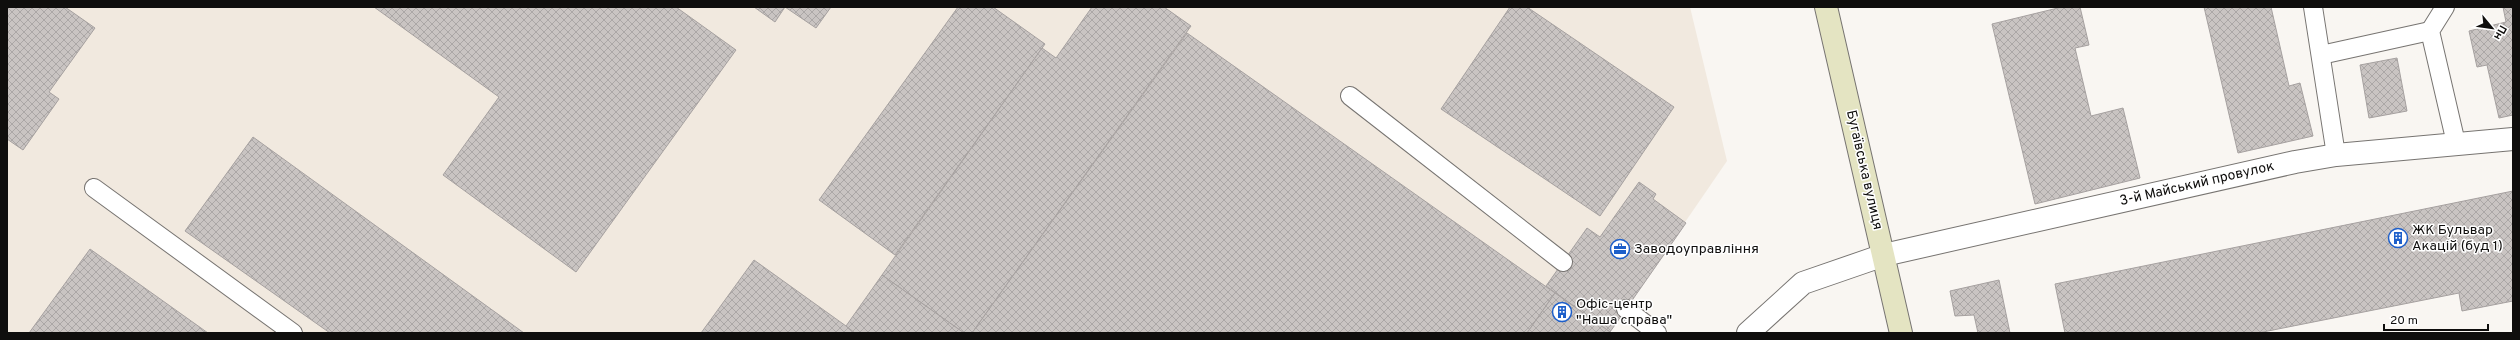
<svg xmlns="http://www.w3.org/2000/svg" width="2520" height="340" font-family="Overpass,sans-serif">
<defs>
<pattern id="building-cross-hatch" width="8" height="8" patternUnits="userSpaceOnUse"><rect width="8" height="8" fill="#c9c4c2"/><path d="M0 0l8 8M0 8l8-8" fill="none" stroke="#aba7a6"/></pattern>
</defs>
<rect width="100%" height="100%" fill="#f9f6f2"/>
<polygon fill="#f1e9df" points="7,7 1690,7 1727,161 1609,333 7,333"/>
<g fill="url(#building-cross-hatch)" stroke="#a6a1a0">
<polygon points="7,7 65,7 95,28 49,92 59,99 23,150 7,139"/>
<polygon points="374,7 676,7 736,50 576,272 443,175 499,97"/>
<polygon points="754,7 831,7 816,28 785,7 775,22"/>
<polygon points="958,7 993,7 1045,44 895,255 819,200"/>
<polygon points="1092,7 1164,7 1191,26 972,333 964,333 882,275 1042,48 1056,58"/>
<polygon points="1510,7 1527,7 1674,107 1600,216 1441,109"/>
<polygon points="2062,7 2080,7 2089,45 2075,48 2091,116 2123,108 2140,178 2035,204 1992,24"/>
<polygon points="2204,7 2271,7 2289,86 2300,83 2313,136 2238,153"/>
<polygon points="2503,7 2513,7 2513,115 2499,118 2487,65 2477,67 2469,31 2506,22"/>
<polygon points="1187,33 1555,293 1527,333 972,333"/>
<polygon points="2397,58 2407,111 2369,118 2360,65"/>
<polygon points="253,137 524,333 330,333 185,231"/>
<polygon points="1639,182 1656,194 1653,199 1686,223 1610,332 1546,286 1587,228 1600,237"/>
<polygon points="2513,191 2513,301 2462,311 2459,293 2258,333 2065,333 2055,284"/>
<polygon points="90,249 208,333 29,333"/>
<polygon points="754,260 846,326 855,333 701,333"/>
<polygon points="882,275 964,333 855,333 846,326"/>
<polygon points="1999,280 2010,333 1978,333 1974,315 1955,316 1950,291"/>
<polygon points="1555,293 1610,332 1609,333 1527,333"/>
</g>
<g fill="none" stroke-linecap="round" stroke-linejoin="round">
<defs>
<g id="service">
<polyline points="2313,7 2336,155"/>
<polyline points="2445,7 2430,31 2456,143"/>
<polyline points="2321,55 2430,31"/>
<polyline points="1350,96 1563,262"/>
<polyline points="94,188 293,333"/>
<polyline points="1626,309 1657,333"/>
</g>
<polyline id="minor" points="1748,333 1803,283 1884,255 2295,162 2336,155 2513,139"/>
<polyline id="secondary" points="1826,7 1901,333"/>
</defs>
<use href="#service" stroke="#777471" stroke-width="20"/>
<use href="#minor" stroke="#777471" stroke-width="24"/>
<use href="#secondary" stroke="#777471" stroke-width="24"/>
<use href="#service" stroke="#fff" stroke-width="18"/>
<use href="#minor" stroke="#fff" stroke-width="22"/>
<use href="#secondary" stroke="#e4e4c2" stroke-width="22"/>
</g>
<defs>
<symbol id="building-ring" viewBox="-11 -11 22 22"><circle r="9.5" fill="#fff" stroke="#1d5fca" stroke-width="1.5"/><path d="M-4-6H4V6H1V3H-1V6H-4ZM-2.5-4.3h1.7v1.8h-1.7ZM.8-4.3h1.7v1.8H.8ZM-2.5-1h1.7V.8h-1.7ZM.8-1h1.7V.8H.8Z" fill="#1d5fca"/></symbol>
<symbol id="office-ring" viewBox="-11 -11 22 22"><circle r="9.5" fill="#fff" stroke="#1d5fca" stroke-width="1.5"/><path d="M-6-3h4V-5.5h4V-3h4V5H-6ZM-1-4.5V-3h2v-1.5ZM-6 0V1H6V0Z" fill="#1d5fca"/></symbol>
</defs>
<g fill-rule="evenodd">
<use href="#building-ring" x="2387" y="227" width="22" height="22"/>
<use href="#office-ring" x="1609" y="238" width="22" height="22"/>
<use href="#building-ring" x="1551" y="301" width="22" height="22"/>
</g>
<g text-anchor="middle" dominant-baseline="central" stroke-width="3" stroke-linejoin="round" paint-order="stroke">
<g font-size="14" fill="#0f0e0d" stroke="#fff">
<text transform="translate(1864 170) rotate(77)">Бугаївська вулиця</text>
<text transform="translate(2197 184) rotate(-13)">3-й Майський провулок</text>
</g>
<g font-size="14" fill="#0f0e0d" stroke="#fff" text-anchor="start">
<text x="2412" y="230">ЖК Бульвар<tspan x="2412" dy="16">Акацій (буд 1)</tspan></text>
<text x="1634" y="249">Заводоуправління</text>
<text x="1576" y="304">Офіс-центр<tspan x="1576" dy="16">"Наша справа"</tspan></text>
</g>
</g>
<rect width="2520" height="340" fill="none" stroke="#0f0e0d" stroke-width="16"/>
<g transform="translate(2492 28) rotate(119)" stroke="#ffffff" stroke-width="3" paint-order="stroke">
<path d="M0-3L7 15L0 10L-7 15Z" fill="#0f0e0d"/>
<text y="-6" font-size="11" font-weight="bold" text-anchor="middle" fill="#0f0e0d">Пн</text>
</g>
<path d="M2384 324v6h104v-6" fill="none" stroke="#0f0e0d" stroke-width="2"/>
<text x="2390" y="324" font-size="12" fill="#0f0e0d" stroke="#ffffff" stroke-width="3" paint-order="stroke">20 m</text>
</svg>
